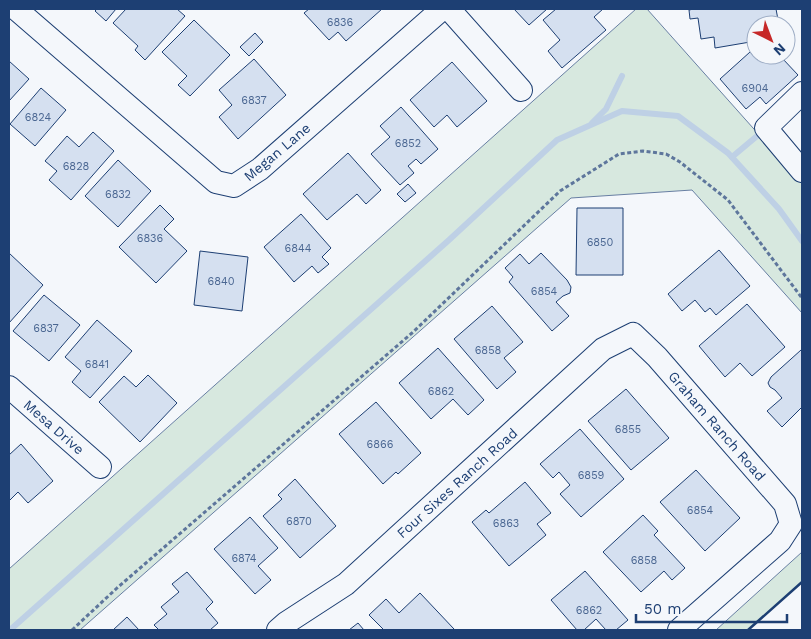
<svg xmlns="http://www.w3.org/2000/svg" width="811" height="639" font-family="'Work Sans',sans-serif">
<rect width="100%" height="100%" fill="#f4f7fb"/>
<g fill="#d7e8df" stroke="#687fa3">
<polygon points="636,9 647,9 802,183 802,313 692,190 571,198 80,630 9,630 9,569"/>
<polygon points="802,552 802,582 748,630 716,630"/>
</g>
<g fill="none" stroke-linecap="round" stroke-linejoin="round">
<g stroke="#bed0e5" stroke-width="6">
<polyline points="592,123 606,109 622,76"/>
<polyline points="732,157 763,131"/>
<polyline points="10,630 449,240 557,140 622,111 678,116 728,153 779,209 802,241"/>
</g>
</g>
<g fill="#d5e0f0" stroke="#1d3f73">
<polygon points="97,9 116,9 106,21 95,11"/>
<polygon points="126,9 177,9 185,16 145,60 135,50 138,46 113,23"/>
<polygon points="309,9 382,9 346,41 338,32 329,40 304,13"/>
<polygon points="514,9 547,9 529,25"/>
<polygon points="556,9 603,9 594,17 606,30 562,68 548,51 560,40 543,20"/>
<polygon points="694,9 776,9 779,25 756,25 756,41 715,48 714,37 701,39 698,18 690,19 689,10"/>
<polygon points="194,20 230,55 190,96 178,85 187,76 162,52"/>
<polygon points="255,33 263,42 249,56 240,47"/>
<polygon points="750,52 758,60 763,55 786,55 782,58 798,75 766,104 760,97 746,109 720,79"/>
<polygon points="254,59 286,95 238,139 219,117 232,105 219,90"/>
<polygon points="9,61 29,79 9,101"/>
<polygon points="452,62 487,101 457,127 447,115 434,127 410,100"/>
<polygon points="41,88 66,110 35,146 10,124"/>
<polygon points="401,107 438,149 421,164 416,159 408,166 414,173 400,185 371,154 390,137 380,126"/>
<polygon points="93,132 114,151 71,200 49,180 57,171 45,161 67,136 79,147"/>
<polygon points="348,153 381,190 366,204 357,194 327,220 303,194"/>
<polygon points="118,160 151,191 118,227 85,196"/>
<polygon points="408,184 416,193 405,202 397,194"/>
<polygon points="160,205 174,219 164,229 187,251 156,283 119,247"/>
<polygon points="577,208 623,208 623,275 576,275"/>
<polygon points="301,214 331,248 322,257 329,264 318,273 312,266 294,282 264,247"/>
<polygon points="719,250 750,286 716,315 710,308 705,312 695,300 682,311 668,294"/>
<polygon points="200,251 248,257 242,311 194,305"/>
<polygon points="9,253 43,285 9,323"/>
<polygon points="541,253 567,280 571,287 570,293 563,296 556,302 569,316 552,331 509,282 513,277 505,268 520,254 529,264"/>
<polygon points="44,295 80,325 49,361 13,331"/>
<polygon points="747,304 785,347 752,376 740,363 725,377 699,346"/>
<polygon points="492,306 523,342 504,358 516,372 497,389 454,339"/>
<polygon points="97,320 132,351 90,398 72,382 81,371 65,357"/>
<polygon points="438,348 484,400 468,415 453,399 431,419 399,383"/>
<polygon points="801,350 802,352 802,407 782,427 767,411 782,398 775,390 770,387 768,383 771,377"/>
<polygon points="148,375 177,403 140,442 99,402 124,376 136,387"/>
<polygon points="626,389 669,438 631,470 588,421"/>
<polygon points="376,402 421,453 398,474 396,472 383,484 339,434"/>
<polygon points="580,429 624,479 581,517 560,494 570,485 559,472 553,478 540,464"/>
<polygon points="21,444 53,481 28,503 18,492 9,501 9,455"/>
<polygon points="696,470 740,518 705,551 660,502"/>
<polygon points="295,479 336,526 300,558 263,516 282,499 278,495"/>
<polygon points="525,482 551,513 537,524 546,535 509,566 472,522 486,510 489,513"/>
<polygon points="643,515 658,531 654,535 685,568 672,580 664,571 641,592 603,552"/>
<polygon points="250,517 278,548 258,566 271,580 255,594 214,549"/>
<polygon points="585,571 628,620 616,630 606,630 596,619 584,630 577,630 551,600"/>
<polygon points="187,572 213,602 206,609 218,623 210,630 159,630 154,625 167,614 161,607 179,592 172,584"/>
<polygon points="420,593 454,629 453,630 384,630 369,615 386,599 399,613"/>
<polygon points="127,617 139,630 113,630"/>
<polygon points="358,623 364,630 349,630"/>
</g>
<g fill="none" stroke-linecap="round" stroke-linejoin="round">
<defs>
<g id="minor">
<polyline points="16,9 216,182 234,186 260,169 442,9"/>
<polyline points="449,9 521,90"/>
<polyline points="802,93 766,128 802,171"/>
<polyline points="9,387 100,467"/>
<polyline points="278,630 286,623 346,584 603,349 633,334 657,357 785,504 791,524 780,541 679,630"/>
</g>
</defs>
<use href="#minor" stroke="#1d3f73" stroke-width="24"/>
<polyline stroke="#5e769c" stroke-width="3" stroke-dasharray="4 2.5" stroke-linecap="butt" points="72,630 117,588 412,333 560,191 619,154 643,151 666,154 680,162 728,200 802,298"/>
<use href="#minor" stroke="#f4f7fb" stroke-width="22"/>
<polyline stroke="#1d3f73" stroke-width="2.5" points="748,630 802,582"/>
</g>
<g text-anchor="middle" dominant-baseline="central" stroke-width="4" stroke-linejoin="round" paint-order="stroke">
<g font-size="11" fill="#4b6792">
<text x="340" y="22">6836</text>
<text x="755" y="88">6904</text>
<text x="254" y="100">6837</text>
<text x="38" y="117">6824</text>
<text x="408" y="143">6852</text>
<text x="76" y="166">6828</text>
<text x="118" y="194">6832</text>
<text x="150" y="238">6836</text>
<text x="600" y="242">6850</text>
<text x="298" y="248">6844</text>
<text x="221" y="281">6840</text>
<text x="544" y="291">6854</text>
<text x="46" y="328">6837</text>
<text x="488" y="350">6858</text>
<text x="97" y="364">6841</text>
<text x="441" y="391">6862</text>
<text x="628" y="429">6855</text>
<text x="380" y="444">6866</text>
<text x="591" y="475">6859</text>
<text x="700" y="510">6854</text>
<text x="299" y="521">6870</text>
<text x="506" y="523">6863</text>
<text x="244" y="558">6874</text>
<text x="644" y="560">6858</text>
<text x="589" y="610">6862</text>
</g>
<g font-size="14" fill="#1d3f73" stroke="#f4f7fb">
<text transform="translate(277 152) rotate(-40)">Megan Lane</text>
<text transform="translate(717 426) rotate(49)">Graham Ranch Road</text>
<text transform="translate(54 427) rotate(41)">Mesa Drive</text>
<text transform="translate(457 483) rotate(-42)">Four Sixes Ranch Road</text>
</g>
</g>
<rect width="811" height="639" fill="none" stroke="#1d3f73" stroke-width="20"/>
<g transform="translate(771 40) rotate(138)"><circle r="24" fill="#f4f7fb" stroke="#9eadc5"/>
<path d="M0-4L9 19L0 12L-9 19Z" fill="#c62828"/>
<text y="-8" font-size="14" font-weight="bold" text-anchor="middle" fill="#1d3f73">N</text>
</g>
<path d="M636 614v8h151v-8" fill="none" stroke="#1d3f73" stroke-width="2.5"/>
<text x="644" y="614" font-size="15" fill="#1d3f73" stroke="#f4f7fb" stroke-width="4" paint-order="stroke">50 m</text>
</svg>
